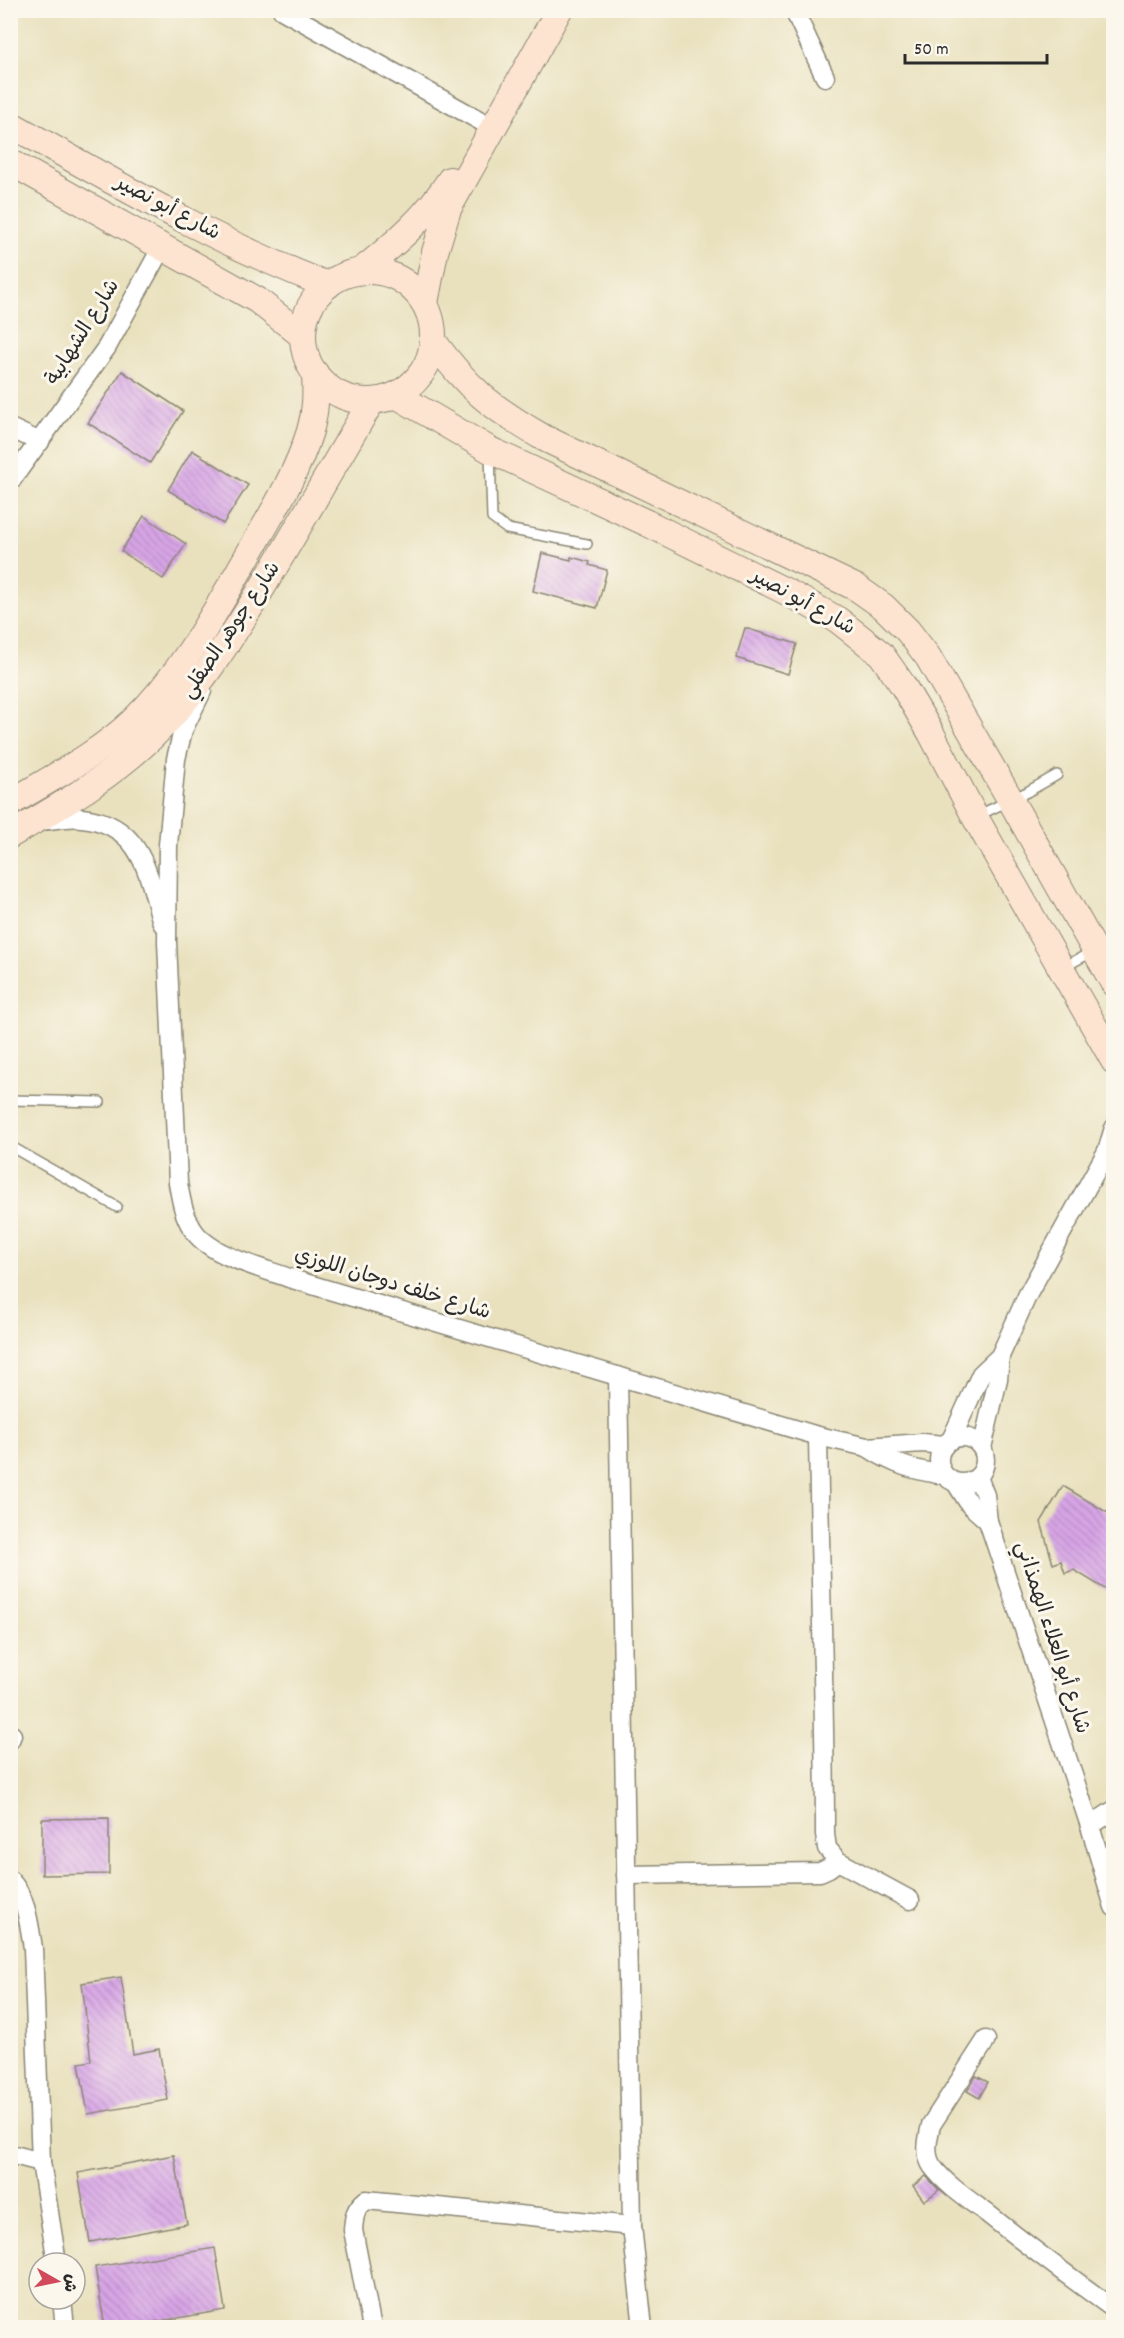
<svg xmlns="http://www.w3.org/2000/svg" width="1124" height="2338" font-family="Dekko,'Playpen Sans Arabic',sans-serif">
<defs>
<pattern id="building-back-hatch" width="6" height="6" patternUnits="userSpaceOnUse" patternTransform="scale(1.5)"><rect width="6" height="6" fill="#d8a5e7"/><path d="M-1 5l2 2M0 0l6 6M5-1l2 2" fill="none" stroke="#af87bb"/></pattern>
</defs>
<rect width="100%" height="100%" fill="#fbf7ec"/>
<filter id="ink" filterUnits="userSpaceOnUse"><feTurbulence type="fractalNoise" baseFrequency=".0167" numOctaves="2"/><feDisplacementMap in="SourceGraphic" scale="12" xChannelSelector="R" yChannelSelector="G"/><feConvolveMatrix kernelMatrix="1 2 1 2 8 2 1 2 1" color-interpolation-filters="sRGB"/></filter>
<filter id="wash" filterUnits="userSpaceOnUse"><feTurbulence type="fractalNoise" baseFrequency=".008" numOctaves="4" result="noise"/><feDisplacementMap in="SourceGraphic" scale="24" xChannelSelector="R" yChannelSelector="G"/><feGaussianBlur stdDeviation="1.35" result="paint"/><feColorMatrix in="noise" values="0 0 0 0 0 0 0 0 0 0 0 0 0 0 0 0 0 1.4 0 .05"/><feComposite in="paint" operator="in"/></filter>
<g filter="url(#wash)">
<rect width="100%" height="100%" fill="#e9e1be"/>
<g id="blocks">
<g fill="url(#building-back-hatch)">
<polygon points="122,371 183,411 150,463 88,423"/>
<polygon points="192,450 248,485 223,524 168,490"/>
<polygon points="144,516 186,544 163,579 121,551"/>
<polygon points="542,553 571,560 571,557 590,562 589,565 607,570 597,608 533,591"/>
<polygon points="745,628 797,644 788,674 736,658"/>
<polygon points="1063,1486 1113,1516 1113,1594 1074,1570 1065,1573 1061,1561 1053,1564 1041,1522"/>
<polygon points="109,1818 109,1874 42,1875 42,1819"/>
<polygon points="121,1977 133,2054 159,2049 168,2100 88,2114 79,2063 91,2061 82,1983"/>
<polygon points="976,2076 988,2082 979,2098 967,2091"/>
<polygon points="174,2155 187,2224 90,2242 78,2173"/>
<polygon points="926,2176 939,2190 924,2201 913,2186"/>
<polygon points="215,2248 225,2310 119,2328 105,2328 95,2267"/>
</g>
</g>
</g>
<g filter="url(#ink)">
<use href="#blocks" fill-opacity="0" stroke="#8a8674" stroke-width="1.5"/>
<g fill="none" stroke-linecap="round" stroke-linejoin="round">
<defs>
<g id="lane">
<polyline points="490,452 492,518 507,529 587,544"/>
<polyline points="977,816 1027,792 1057,775"/>
<polyline points="1062,968 1114,940"/>
<polyline points="10,1100 100,1102"/>
<polyline points="10,1146 117,1207"/>
</g>
<g id="street">
<polyline points="282,10 495,129"/>
<polyline points="794,10 825,77"/>
<polyline points="10,428 40,442"/>
<polyline points="10,482 107,347 163,245"/>
<path d="M202 691 183 730 176 759 168 845 167 942 178 1183C181 1199 183 1214 192 1228 208 1256 263 1268 292 1279L818 1436 867 1447 922 1443 945 1445"/>
<path d="M40 821C54 820 69 816 82 818 142 824 148 874 162 923"/>
<polyline points="618,1376 632,2226 643,2328"/>
<path d="M818 1436C820 1569 825 1701 825 1834L827 1848 838 1861 910 1900"/>
<circle cx="962" cy="1460" r="23"/>
<polyline points="951,1440 981,1374 1000,1356 1028,1294 1107,1151 1114,1128"/>
<path d="M867 1447C894 1465 913 1470 944 1475"/>
<polyline points="982,1448 998,1379 1000,1356"/>
<polyline points="978,1477 985,1495 988,1521 1090,1826 1114,1907"/>
<polyline points="956,1483 970,1505 988,1521"/>
<polyline points="10,1740 12,1735"/>
<polyline points="1090,1826 1114,1810"/>
<polyline points="626,1875 820,1872 829,1868 838,1861"/>
<path d="M10 1880C27 1898 29 1924 33 1948L41 2162 57 2263"/>
<path d="M986 2040 931 2125C928 2138 924 2154 932 2166 946 2185 969 2200 988 2214 1029 2247 1071 2278 1114 2309"/>
<polyline points="10,2154 41,2162"/>
<polyline points="62,2299 65,2328"/>
<path d="M372 2328 353 2230C354 2216 355 2209 366 2200L632 2226"/>
</g>
<g id="secondary">
<path d="M10 124C114 182 217 243 328 285"/>
<polyline points="10,162 257,300 303,336"/>
<path d="M361 271C395 244 426 217 450 180"/>
<circle cx="368" cy="336" r="65"/>
<polyline points="425,303 435,252 448,209 559,10"/>
<path d="M433 341C468 389 492 408 544 438L857 588 884 607 908 631 928 657 1010 799 1114 984"/>
<polyline points="396,395 490,450 647,523 787,592 838,620 881,654 902,684 931,733 975,817 1114,1061"/>
<path d="M10 803C51 778 97 755 132 722 183 673 216 610 251 550 273 512 297 473 310 431 316 411 316 393 315 373"/>
<path d="M10 835C63 805 117 773 159 730 192 696 219 656 244 617 289 546 328 473 372 401"/>
</g>
</defs>
<use href="#lane" stroke="#8a8674" stroke-width="12"/>
<use href="#street" stroke="#8a8674" stroke-width="21"/>
<use href="#secondary" stroke="#8a8674" stroke-width="28"/>
<use href="#lane" stroke="#fff" stroke-width="9"/>
<use href="#street" stroke="#fff" stroke-width="18"/>
<use href="#secondary" stroke="#fde4d1" stroke-width="26"/>
</g>
</g>
<g text-anchor="middle" dominant-baseline="central" stroke-width="6" stroke-linejoin="round" paint-order="stroke">
<g font-size="21" fill="#2b2b2b" stroke="#fbf7ec">
<text transform="translate(167 209) rotate(28)">شارع أبو نصير</text>
<text transform="translate(84 333) rotate(-58)">شارع الشهابية</text>
<text transform="translate(802 603) rotate(29)">شارع أبو نصير</text>
<text transform="translate(232 631) rotate(-56)">شارع جوهر الصقلي</text>
<text transform="translate(392 1285) rotate(17)">شارع خلف دوجان اللوزي</text>
<text transform="translate(1051 1638) rotate(72)">شارع أبو العلاء الهمذاني</text>
</g>
</g>
<rect width="1124" height="2338" fill="none" stroke="#fbf7ec" stroke-width="36"/>
<g transform="translate(57 2281) rotate(99)"><circle r="28" fill="#fbf7ec" stroke="#a8a59f" stroke-width="1.5"/>
<path d="M0-4.5L10 22L0 15L-10 22Z" fill="#d1495b"/>
<text y="-9" font-size="16" font-weight="bold" text-anchor="middle" fill="#2b2b2b">ش</text>
</g>
<path d="M905 54v9h142v-9" fill="none" stroke="#2b2b2b" stroke-width="3"/>
<text x="914" y="54" font-size="18" fill="#2b2b2b" stroke="#fbf7ec" stroke-width="4.5" paint-order="stroke">50 m</text>
</svg>
